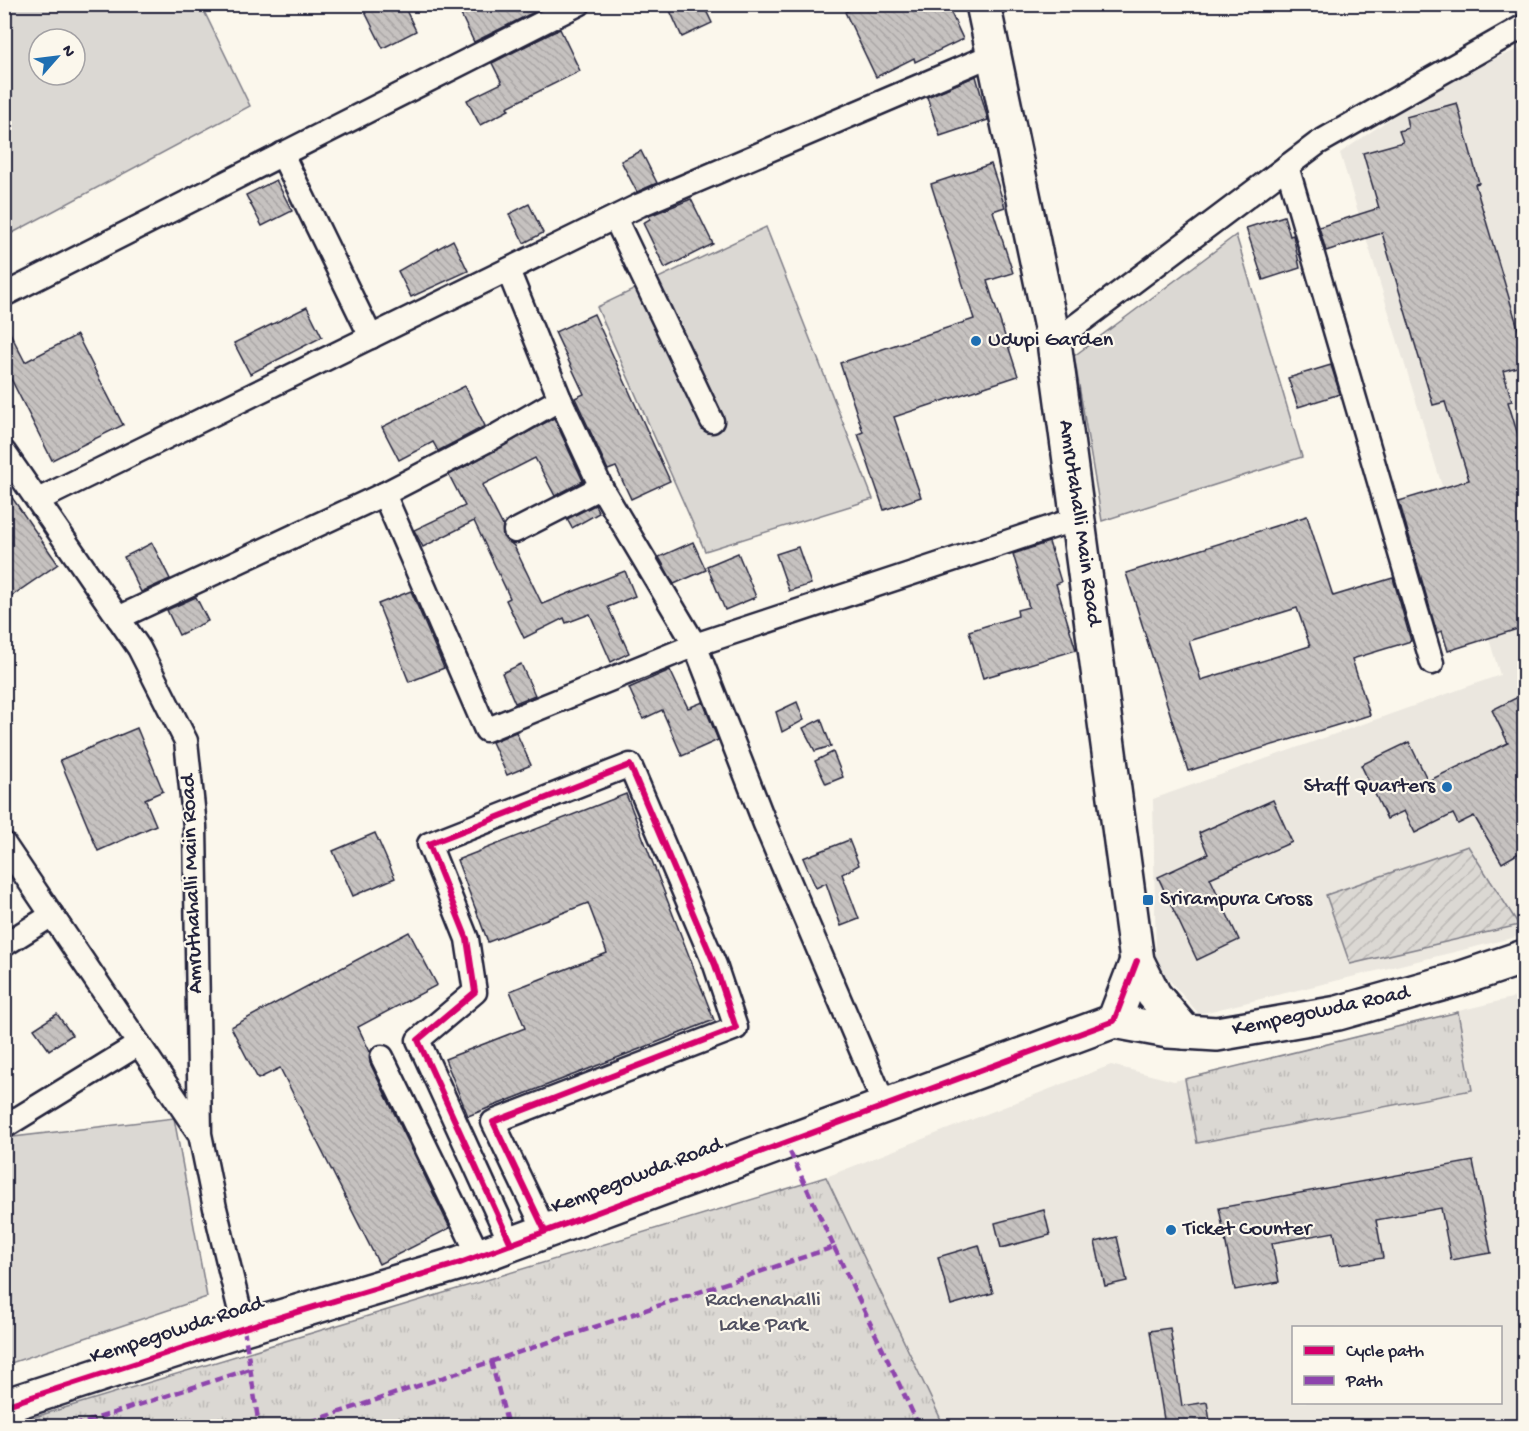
<svg xmlns="http://www.w3.org/2000/svg" width="1529" height="1431" font-family="'Gochi Hand',sans-serif">
<defs>
<pattern id="park-tufts" width="24" height="20" patternUnits="userSpaceOnUse" patternTransform="scale(1.5)"><rect width="24" height="20" fill="#dbd8d3"/><path d="M3 7l-1-3M5 7V3M7 7l1-3M15 17l-1-3M17 17v-4M19 17l1-3" fill="none" stroke="#bcb9b6"/></pattern>
<pattern id="garden-furrows" width="10" height="10" patternUnits="userSpaceOnUse" patternTransform="scale(1.5)"><rect width="10" height="10" fill="#dbd8d3"/><path d="M-1 1l2-2M0 10L10 0M9 11l2-2" fill="none" stroke="#bcb9b6"/></pattern>
<pattern id="building-back-hatch" width="6" height="6" patternUnits="userSpaceOnUse" patternTransform="scale(1.5)"><rect width="6" height="6" fill="#c6c2c0"/><path d="M-1 5l2 2M0 0l6 6M5-1l2 2" fill="none" stroke="#aaa6a6"/></pattern>
</defs>
<rect width="100%" height="100%" fill="#fbf7ec"/>
<filter id="ink" filterUnits="userSpaceOnUse"><feTurbulence type="fractalNoise" baseFrequency=".0167" numOctaves="2"/><feDisplacementMap in="SourceGraphic" scale="12" xChannelSelector="R" yChannelSelector="G"/><feConvolveMatrix kernelMatrix="1 2 1 2 8 2 1 2 1" color-interpolation-filters="sRGB"/></filter>
<g filter="url(#ink)">
<g fill="#ebe7df" fill-rule="evenodd">
<polygon points="1524,47 1524,935 1199,1014 1156,965 1153,799 1500,675 1340,153 1454,75"/>
<path d="M1524 995V1426H944L826 1177 1111 1065 1174 1081ZM1294 1328H1500V1402H1294Z"/>
</g>
<g fill="#dbd8d3" stroke="#7e7d87" stroke-width="1.5" fill-rule="evenodd">
<path d="M5 4 201 5 250 106 5 237ZM39 39H75V75H39Z"/>
<polygon points="766,227 873,499 705,551 597,307"/>
<polygon points="1236,235 1302,457 1102,521 1074,356"/>
<polygon points="174,1118 207,1297 5,1365 5,1138"/>
</g>
<g fill="url(#park-tufts)" stroke="#7e7d87" stroke-width="1.5">
<polygon points="1458,1012 1472,1090 1197,1143 1185,1079"/>
<polygon points="826,1177 944,1426 5,1426"/>
</g>
<polygon fill="url(#garden-furrows)" stroke="#7e7d87" stroke-width="1.5" points="1468,846 1519,925 1350,964 1326,895"/>
<g fill="url(#building-back-hatch)" stroke="#22223b" stroke-width="1.5" fill-rule="evenodd">
<polygon points="361,4 403,4 416,31 383,48"/>
<polygon points="456,4 548,4 548,5 474,42"/>
<polygon points="667,4 703,4 712,23 682,37"/>
<polygon points="861,4 947,4 963,39 915,62 914,58 876,77 845,12"/>
<polygon points="560,29 580,71 507,107 509,110 480,125 467,100 502,83 492,63"/>
<polygon points="976,76 988,120 940,136 927,97"/>
<polygon points="1457,103 1479,183 1475,184 1524,348 1524,365 1503,371 1512,401 1508,402 1524,455 1524,627 1448,651 1442,631 1437,633 1399,501 1469,480 1445,402 1433,405 1382,233 1326,251 1319,227 1379,208 1363,153 1403,142 1399,131 1408,128 1406,117"/>
<polygon points="641,151 657,183 637,192 621,161"/>
<polygon points="991,164 1005,207 993,211 1013,273 987,281 1018,376 894,417 921,497 884,510 858,434 863,432 840,363 974,319 931,184"/>
<polygon points="276,180 292,211 262,226 246,195"/>
<polygon points="691,199 713,244 665,268 643,223 650,219 649,216"/>
<polygon points="529,204 543,233 524,243 509,214"/>
<polygon points="1284,216 1290,236 1293,235 1300,268 1263,280 1246,228"/>
<polygon points="453,240 468,271 411,297 398,271"/>
<polygon points="307,307 322,337 250,374 234,343"/>
<polygon points="594,314 670,481 631,499 616,467 608,470 575,398 584,394 555,332"/>
<polygon points="4,321 25,362 77,335 123,425 52,460 4,365"/>
<polygon points="1331,365 1340,394 1298,407 1288,378"/>
<polygon points="465,386 485,426 438,451 433,442 399,460 382,427"/>
<polygon points="554,418 583,481 555,496 535,458 482,485 503,526 503,537 514,546 542,604 625,571 635,596 608,607 629,653 611,662 590,614 566,623 564,618 524,638 506,600 510,598 474,521 423,547 414,530 465,506 449,475"/>
<polygon points="4,486 58,564 4,601"/>
<polygon points="595,505 599,513 572,528 567,519"/>
<path d="M1307 516 1333 596 1393 578 1411 641 1352 659 1370 715 1188 771 1126 573ZM1297 608 1310 646 1201 680 1189 641Z"/>
<polygon points="693,542 706,570 674,584 659,557"/>
<polygon points="1049,542 1061,582 1056,584 1076,650 983,678 969,631 1018,616 1017,610 1029,607 1013,554"/>
<polygon points="152,543 170,579 141,592 124,557"/>
<polygon points="798,547 811,584 789,591 776,554"/>
<polygon points="738,553 756,597 725,610 707,566"/>
<polygon points="411,591 444,668 409,682 378,604"/>
<polygon points="196,597 208,621 179,635 167,610"/>
<polygon points="521,664 535,695 515,703 502,673"/>
<polygon points="670,670 688,708 703,702 718,740 682,756 662,710 643,719 629,688"/>
<polygon points="1524,694 1524,850 1502,863 1474,816 1458,824 1453,814 1415,833 1404,811 1387,819 1361,765 1409,742 1428,781 1508,743 1492,710"/>
<polygon points="797,702 804,720 782,732 776,712"/>
<polygon points="821,719 831,746 815,751 803,728"/>
<polygon points="137,728 163,791 145,799 156,825 98,851 60,760"/>
<polygon points="516,732 531,765 507,775 492,742"/>
<polygon points="833,752 843,777 826,784 815,761"/>
<polygon points="626,794 714,1020 468,1116 445,1059 525,1028 510,991 607,953 588,903 488,942 457,860"/>
<polygon points="1273,800 1292,842 1210,878 1239,940 1197,960 1158,877 1208,854 1199,833"/>
<polygon points="375,833 395,878 353,896 333,851"/>
<polygon points="849,840 859,865 842,874 859,919 841,926 826,883 816,888 803,858"/>
<polygon points="409,932 437,985 358,1027 370,1052 370,1063 450,1228 379,1264 280,1068 258,1079 231,1027"/>
<polygon points="57,1014 72,1035 49,1050 34,1029"/>
<polygon points="1473,1161 1491,1253 1451,1260 1441,1208 1376,1220 1383,1258 1340,1265 1334,1232 1272,1243 1279,1282 1235,1290 1219,1208"/>
<polygon points="1044,1210 1050,1235 1001,1248 995,1223"/>
<polygon points="1117,1237 1127,1281 1105,1286 1095,1242"/>
<polygon points="979,1245 993,1293 951,1305 938,1257"/>
<polygon points="1170,1328 1182,1406 1207,1402 1210,1421 1165,1426 1150,1331"/>
</g>
<g fill="none" stroke-linecap="round" stroke-linejoin="round">
<defs>
<g id="street">
<polyline points="282,154 371,337"/>
<polyline points="1287,166 1432,663"/>
<polyline points="615,218 712,421"/>
<polyline points="4,295 579,4"/>
<polyline points="1054,342 1318,143 1524,26"/>
<polyline points="4,452 139,648 186,741 195,826 200,1134 215,1208 244,1328"/>
<polyline points="601,487 695,645 1079,518"/>
<polyline points="384,494 494,437 560,399 508,270"/>
<polyline points="38,500 640,205 992,55"/>
<polyline points="515,531 601,487 560,399"/>
<polyline points="118,618 384,494 486,730 695,645 765,824 884,1104"/>
<polyline points="4,844 199,1133"/>
<polyline points="4,945 52,915"/>
<polyline points="382,1057 479,1256"/>
<polyline points="4,1127 139,1044"/>
<polyline points="511,1244 418,1040 475,992 467,939 429,844 630,765 715,965 736,1028 493,1122 545,1231"/>
</g>
<g id="secondary">
<polyline points="983,4 1054,342 1137,961 1154,995 1185,1032"/>
<polyline points="1114,1021 1168,1031 1217,1034 1338,1013 1459,979 1524,957"/>
<polyline points="4,1406 244,1328 460,1263 1114,1021 1137,961"/>
</g>
</defs>
<use href="#street" stroke="#22223b" stroke-width="27"/>
<use href="#secondary" stroke="#22223b" stroke-width="38"/>
<use href="#street" stroke="#fbf7ec" stroke-width="22"/>
<use href="#secondary" stroke="#fbf7ec" stroke-width="33"/>
<g stroke="#8e44ad" stroke-width="4.5" stroke-dasharray="9 4.5" stroke-linecap="butt">
<polyline points="834,1247 919,1426"/>
<polyline points="244,1328 259,1426"/>
<polyline points="491,1361 508,1426"/>
<polyline points="73,1426 250,1369"/>
<polyline points="298,1426 834,1247 785,1141"/>
</g>
<defs>
<g id="cycleway">
<polyline points="511,1244 418,1040 475,992 467,939 429,844 630,765 715,965 736,1028 493,1122 545,1231"/>
<polyline points="4,1406 244,1328 460,1263 1114,1021 1137,961"/>
</g>
</defs>
<use href="#cycleway" stroke="#fbf7ec" stroke-width="10"/>
<use href="#cycleway" stroke="#d6006c" stroke-width="6"/>
</g>
</g>
<g fill="#1f6fb2" stroke="#fbf7ec" stroke-width="2">
<circle cx="976" cy="341" r="6"/>
<circle cx="1447" cy="787" r="6"/>
<rect x="1142" y="894" width="12" height="12" rx="3"/>
<circle cx="1171" cy="1230" r="6"/>
</g>
<g text-anchor="middle" dominant-baseline="central" stroke-width="4.5" stroke-linejoin="round" paint-order="stroke">
<g font-size="22" fill="#22223b" stroke="#fbf7ec" text-anchor="start">
<text x="988" y="341">Udupi Garden</text>
<text x="1435" y="787" text-anchor="end">Staff Quarters</text>
<text x="1160" y="900">Srirampura Cross</text>
<text x="1183" y="1230">Ticket Counter</text>
</g>
<g font-size="22" fill="#22223b" stroke="#fbf7ec">
<text transform="translate(1079 523) rotate(82)">Amrutahalli Main Road</text>
<text transform="translate(193 884) rotate(-92)">Amruthahalli Main Road</text>
<text transform="translate(1321 1012) rotate(-12)">Kempegowda Road</text>
<text transform="translate(637 1177) rotate(-21)">Kempegowda Road</text>
<text transform="translate(177 1331) rotate(-18)">Kempegowda Road</text>
</g>
<g font-size="22" fill="#505061" stroke="#fbf7ec">
<text x="763" y="1301">Rachenahalli<tspan x="763" dy="25">Lake Park</tspan></text>
</g>
</g>
<rect width="1529" height="1431" fill="none" stroke="#fbf7ec" stroke-width="24"/>
<rect x="12" y="12" width="1505" height="1407" fill="none" stroke="#22223b" stroke-width="2" filter="url(#ink)"/>
<rect x="1292" y="1326" width="210" height="78" fill="#fbf7ec" stroke="#a4a2a5" stroke-width="1.5"/>
<rect x="1304" y="1346" width="30" height="9" fill="#d6006c" stroke="#a4a2a5" stroke-width="1.5"/>
<text x="1346" y="1356" font-size="18" fill="#22223b">Cycle path</text>
<rect x="1304" y="1376" width="30" height="9" fill="#8e44ad" stroke="#a4a2a5" stroke-width="1.5"/>
<text x="1346" y="1386" font-size="18" fill="#22223b">Path</text>
<g transform="translate(57 57) rotate(62)"><circle r="28" fill="#fbf7ec" stroke="#a4a2a5" stroke-width="1.5"/>
<path d="M0-4.5L10 22L0 15L-10 22Z" fill="#1f6fb2"/>
<text y="-9" font-size="16" font-weight="bold" text-anchor="middle" fill="#22223b">N</text>
</g>
</svg>
